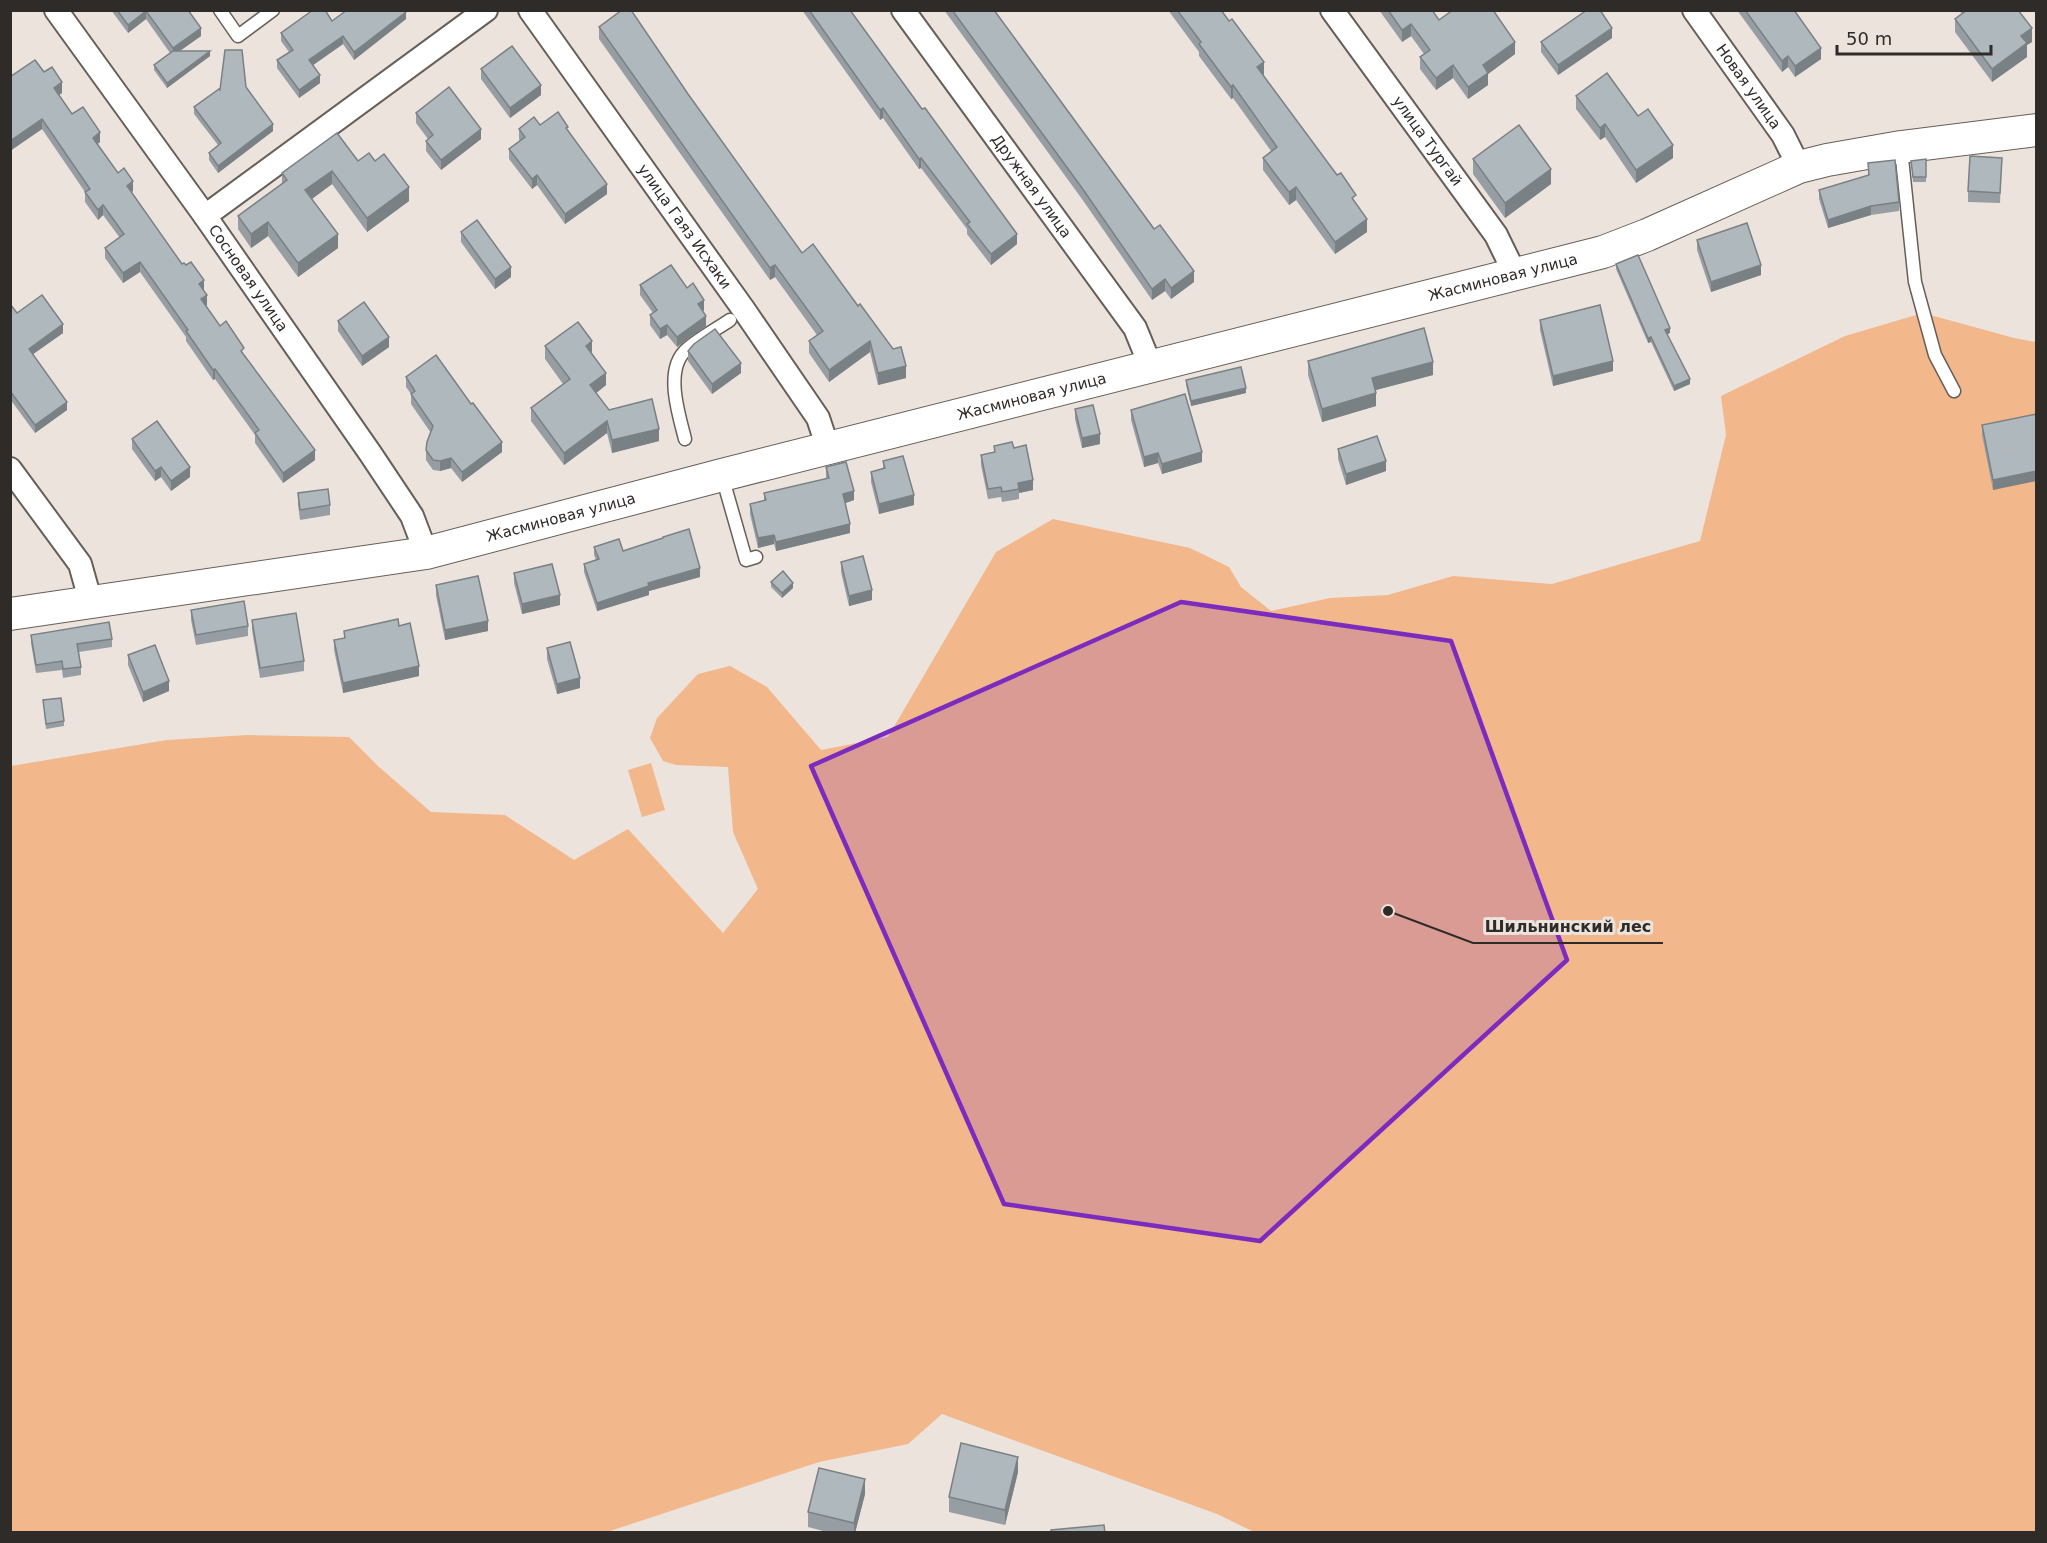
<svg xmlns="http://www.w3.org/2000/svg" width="2047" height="1543" font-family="'DejaVu Sans',sans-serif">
<rect width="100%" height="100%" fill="#ece3dd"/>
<g fill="#f2b78a">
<polygon points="1923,313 2014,338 2036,342 2036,1532 1254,1532 1217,1514 942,1414 908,1444 819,1462 607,1532 11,1532 11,766 167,740 247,735 349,737 379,767 431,812 505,815 574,860 628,829 723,933 758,889 733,832 728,767 676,765 663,761 650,738 657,718 698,674 730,666 767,687 821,750 888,737 996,552 1053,519 1190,548 1229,567 1241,587 1271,611 1330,598 1388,595 1453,576 1552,584 1700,541 1726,435 1721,396 1845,336"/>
<polygon points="651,763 665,810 642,817 628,770"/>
</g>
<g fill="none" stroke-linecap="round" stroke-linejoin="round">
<defs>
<g id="lane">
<polyline points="220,10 238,36 273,10"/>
<polyline points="1901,149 1915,282 1935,355 1954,391"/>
<path d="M685 439C679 415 665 373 684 352 694 341 717 329 730 320"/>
<polyline points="722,476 746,560 756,557"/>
</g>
<g id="street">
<path id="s1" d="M56 10 205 216 370 453 412 516 426 553"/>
<path id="s2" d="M530 10 744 310 818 418 828 448"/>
<path id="s3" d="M903 10 1135 328 1151 367"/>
<path id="s4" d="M1332 10 1496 235 1516 276"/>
<path id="s5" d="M1694 10 1783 135 1799 167"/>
<polyline points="205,216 486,10"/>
<polyline points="10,469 80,564 91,603"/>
</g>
<g id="secondary">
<path id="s6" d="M10 614 426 553 722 475 1603 252 1647 235 1799 167 1827 160 1901 147 2036 130"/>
</g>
</defs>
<use href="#lane" stroke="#665f59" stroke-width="15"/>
<use href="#street" stroke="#665f59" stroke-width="26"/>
<use href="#secondary" stroke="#665f59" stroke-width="34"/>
<use href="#lane" stroke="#fff" stroke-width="12"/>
<use href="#street" stroke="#fff" stroke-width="22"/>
<use href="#secondary" stroke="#fff" stroke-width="32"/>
</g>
<g fill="#969ea3">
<polygon points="111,10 188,10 201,36 179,51 210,56 167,88 154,70 154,65 170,53 146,19 128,33"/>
<polygon points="802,10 850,10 1017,244 991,265 967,234 967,229 921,168 919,169 883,118 880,120"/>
<polygon points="944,10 994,10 1194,282 1171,299 1165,291 1152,300 1082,199"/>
<polygon points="1168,10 1221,10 1264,74 1263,75 1356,203 1367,232 1335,254 1296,200 1289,205 1263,170 1263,158 1271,151 1233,98 1231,99 1199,56 1199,52"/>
<polygon points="1379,10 1432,10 1439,20 1515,54 1488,74 1488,85 1468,99 1453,78 1436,90 1420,69 1420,57 1424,54 1411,36 1402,42"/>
<polygon points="1737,10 1794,10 1821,59 1795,77 1788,67 1782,72"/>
<polygon points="1959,10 2018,10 2032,42 2027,45 2027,57 1992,82 1955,32 1955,19 1962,14"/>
<polygon points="406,19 354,60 343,44 313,65 320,83 299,98 277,68 277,60 289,52 281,41 281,33 332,21"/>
<polygon points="599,27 688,94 802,253 906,378 878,385 870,352 829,382 809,353 809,341 817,335 775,277 770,280 599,39"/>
<polygon points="1612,38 1558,75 1541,52 1541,42"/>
<polygon points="481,69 541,95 510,118 481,79"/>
<polygon points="44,72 62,93 59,95 72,114 100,142 97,144 118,173 133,191 132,192 182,264 204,290 203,290 207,305 206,306 220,326 244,355 315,460 283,483 255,443 255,435 215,379 213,380 186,341 186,337 140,272 123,283 105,258 105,248 120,238 103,215 98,220 85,202 85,192 42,129 10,151 10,77"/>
<polygon points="246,87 273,131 218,173 209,160 209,153 218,145 194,114 194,107 220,90"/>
<polygon points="1576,96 1638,116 1673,158 1636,183 1605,137 1600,140 1576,109"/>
<polygon points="416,113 481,139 441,170 426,151 426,141 428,139 416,123"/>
<polygon points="540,125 568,131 607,194 565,224 537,185 532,189 509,159 509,149 520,141 519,139 519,129"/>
<polygon points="2002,158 2000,203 1968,202 1968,191"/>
<polygon points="1473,159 1551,184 1505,218 1473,174"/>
<polygon points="1926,159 1926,182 1913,182 1911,161"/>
<polygon points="358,161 375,161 409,201 367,232 332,184 312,199 338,248 298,277 268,236 251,248 238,229 238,216 282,184 282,173"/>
<polygon points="1868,163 1899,202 1899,211 1871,215 1828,228 1819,199 1819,190 1868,175"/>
<polygon points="461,232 511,277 495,289 461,242"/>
<polygon points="1697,240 1761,275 1711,292 1697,250"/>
<polygon points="1616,264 1670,333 1667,334 1690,384 1674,391 1651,342 1648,343 1616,269"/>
<polygon points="640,285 687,288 704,310 703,311 706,326 677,347 667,335 660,339 650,325 650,315 653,313 640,295"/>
<polygon points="10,304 17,313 63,333 33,354 67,410 35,433 10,399"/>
<polygon points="1540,320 1613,371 1553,386 1540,330"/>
<polygon points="338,321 389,347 362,366 338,331"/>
<polygon points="545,346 592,353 606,385 596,393 609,410 659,441 612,453 607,433 564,465 531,421 531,408 563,384 545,359"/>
<polygon points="688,351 741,373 712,394 688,361"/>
<polygon points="1308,361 1433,375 1376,390 1376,406 1322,422 1308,375"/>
<polygon points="406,377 502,452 462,482 451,468 440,471 433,470 426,460 426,450 431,433 411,404 411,394 406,387"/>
<polygon points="1186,380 1246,393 1191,406 1186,385"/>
<polygon points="1075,409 1100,444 1082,448 1075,419"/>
<polygon points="1131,410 1202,462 1162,474 1158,463 1144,467 1131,420"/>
<polygon points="2037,414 1993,490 1982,435 1982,425"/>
<polygon points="132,439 190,477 171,491 161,477 155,481 132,449"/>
<polygon points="994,446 1014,448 1033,490 1019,493 1019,499 1002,502 1001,497 988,499 981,465 981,455 994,452"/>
<polygon points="1338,449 1386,471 1346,485 1338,459"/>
<polygon points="883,461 914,505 879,514 871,482 871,472 883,468"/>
<polygon points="826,467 854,500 845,503 850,533 776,551 774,544 758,548 750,514 750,504 764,501 764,493 826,479"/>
<polygon points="298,493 330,505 330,515 300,520 298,504"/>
<polygon points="594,547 623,551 700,577 649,591 649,595 597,611 584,572 584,564 596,560 594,555"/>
<polygon points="841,562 872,600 849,606 841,572"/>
<polygon points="514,573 560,605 522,614 514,583"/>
<polygon points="771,582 793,588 782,598 771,587"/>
<polygon points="436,585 488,631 445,640 436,595"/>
<polygon points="191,610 248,626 248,636 196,645 191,620"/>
<polygon points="252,620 304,661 304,671 260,678 252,630"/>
<polygon points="399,626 419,676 343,693 334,650 334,640 344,638 344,631"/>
<polygon points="31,635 112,639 112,647 79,652 81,667 81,675 63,678 62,670 36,673 31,643"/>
<polygon points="547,648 580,688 557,694 547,659"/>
<polygon points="128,655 169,691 143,702 128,665"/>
<polygon points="43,700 64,721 64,726 46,729"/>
<polygon points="1018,1472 1005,1525 949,1512 949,1497"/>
<polygon points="865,1494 855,1533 831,1533 808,1527 808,1512"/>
</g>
<g fill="#7a8184">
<polygon points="146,11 146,19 128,33 128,25"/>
<polygon points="406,12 406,19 354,60 354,52"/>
<polygon points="1411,24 1411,36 1402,42 1402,30"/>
<polygon points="201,28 201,36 173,56 173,48"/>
<polygon points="1612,28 1612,38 1558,75 1558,65"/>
<polygon points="2032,28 2032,42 2027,45 2027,57 1992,82 1992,69 2021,36"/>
<polygon points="343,36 343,44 309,68 309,60"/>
<polygon points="1515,42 1515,54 1488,74 1488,85 1468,99 1468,87 1483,65"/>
<polygon points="1821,48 1821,59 1795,77 1795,66"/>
<polygon points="210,51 210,56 167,88 167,83"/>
<polygon points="1788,56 1788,67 1782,72 1782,61"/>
<polygon points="1264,62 1264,74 1257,80 1257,67"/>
<polygon points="1453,65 1453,78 1436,90 1436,78"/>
<polygon points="320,75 320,83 299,98 299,90"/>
<polygon points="62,82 62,93 54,98 54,88"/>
<polygon points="541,85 541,95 510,118 510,108"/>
<polygon points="1233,85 1233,98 1231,99 1231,87"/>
<polygon points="883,108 883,118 880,120 880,110"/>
<polygon points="42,119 42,129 10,151 10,141"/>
<polygon points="273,124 273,131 218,173 218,166"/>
<polygon points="1605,124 1605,137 1600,140 1600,128"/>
<polygon points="481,129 481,139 441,170 441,160"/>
<polygon points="100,132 100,142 93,148 93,138"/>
<polygon points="1673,145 1673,158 1636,183 1636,170"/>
<polygon points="921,158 921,168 919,169 919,159"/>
<polygon points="1551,169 1551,184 1505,218 1505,203"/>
<polygon points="332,171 332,184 305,204 305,190"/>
<polygon points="537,175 537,185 532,189 532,179"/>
<polygon points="133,181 133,191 127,196 127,186"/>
<polygon points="607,184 607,194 565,224 565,214"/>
<polygon points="409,187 409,201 367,232 367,218"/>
<polygon points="1296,187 1296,200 1289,205 1289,192"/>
<polygon points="103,205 103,215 98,220 98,210"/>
<polygon points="1871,206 1871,215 1828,228 1828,220"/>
<polygon points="1367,219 1367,232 1335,254 1335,242"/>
<polygon points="268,222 268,236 251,248 251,234"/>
<polygon points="338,234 338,248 298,277 298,263"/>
<polygon points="1017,234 1017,244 991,265 991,254"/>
<polygon points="140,262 140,272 123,283 123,273"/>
<polygon points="775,265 775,277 770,280 770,268"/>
<polygon points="1761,265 1761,275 1711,292 1711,282"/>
<polygon points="511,267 511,277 495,289 495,279"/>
<polygon points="1194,271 1194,282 1171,299 1171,288"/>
<polygon points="1165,279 1165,291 1152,300 1152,289"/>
<polygon points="204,280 204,290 199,294 199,284"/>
<polygon points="207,295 207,305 201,309 201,299"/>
<polygon points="704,300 704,310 698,314 698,304"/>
<polygon points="706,316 706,326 677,347 677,337"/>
<polygon points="63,324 63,333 29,357 29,349"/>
<polygon points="667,325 667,335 660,339 660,329"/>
<polygon points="1670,328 1670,333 1665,335 1665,330"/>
<polygon points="389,337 389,347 362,366 362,356"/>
<polygon points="1651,337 1651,342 1648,343 1648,338"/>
<polygon points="592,341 592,353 586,346"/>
<polygon points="870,341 870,352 829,382 829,370"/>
<polygon points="1613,361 1613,371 1553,386 1553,376"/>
<polygon points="1433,362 1433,375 1372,391 1372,378"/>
<polygon points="741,363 741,373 712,394 712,384"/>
<polygon points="906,366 906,378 878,385 878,373"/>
<polygon points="215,369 215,379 213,380 213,370"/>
<polygon points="606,373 606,385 590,398 590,385"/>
<polygon points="1690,379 1690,384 1674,391 1674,386"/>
<polygon points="1246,388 1246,393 1191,406 1191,401"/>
<polygon points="1376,393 1376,406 1322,422 1322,409"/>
<polygon points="67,402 67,410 35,433 35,425"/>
<polygon points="607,421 607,433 564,465 564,453"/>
<polygon points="659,429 659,441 612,453 612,440"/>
<polygon points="1100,434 1100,444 1082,448 1082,438"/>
<polygon points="502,442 502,452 462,482 462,472"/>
<polygon points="315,450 315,460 283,483 283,473"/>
<polygon points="1202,452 1202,462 1162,474 1162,464"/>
<polygon points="1158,453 1158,463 1144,467 1144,457"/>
<polygon points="451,458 451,468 440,471 440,461"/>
<polygon points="1386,461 1386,471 1346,485 1346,474"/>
<polygon points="161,467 161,477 155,481 155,471"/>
<polygon points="190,467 190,477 171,491 171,481"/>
<polygon points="2037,471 2037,481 1993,490 1993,480"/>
<polygon points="1033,480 1033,490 1019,493 1018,483"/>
<polygon points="854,491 854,500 843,504 843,494"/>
<polygon points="914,495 914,505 879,514 879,504"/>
<polygon points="850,524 850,533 776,551 776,542"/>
<polygon points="774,535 774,544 758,548 758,538"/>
<polygon points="700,568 700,577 649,591 649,595 597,611 597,603 648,583"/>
<polygon points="793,583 793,588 782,598 782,593"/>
<polygon points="872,590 872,600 849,606 849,596"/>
<polygon points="560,595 560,605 522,614 522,604"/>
<polygon points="488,621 488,631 445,640 445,630"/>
<polygon points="419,666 419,676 343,693 343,683"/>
<polygon points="580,678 580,688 557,694 557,684"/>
<polygon points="169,681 169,691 143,702 143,692"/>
<polygon points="1018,1457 1018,1472 1005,1525 1005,1510"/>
<polygon points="865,1479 865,1494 855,1533 854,1533 854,1523"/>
</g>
<g fill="#aeb8bd" stroke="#7a8184" stroke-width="1.5">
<polygon points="117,10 188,10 201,28 173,48 146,11 128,25"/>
<polygon points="313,10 325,10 332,21 347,10 405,10 406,12 354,52 343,36 309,60 320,75 299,90 277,60 293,50 281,33"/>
<polygon points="622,10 631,10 688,94 802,253 813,244 858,306 860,304 893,349 901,347 906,366 878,373 870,341 829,370 809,341 823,331 775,265 770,268 599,27"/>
<polygon points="809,10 850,10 922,109 925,108 1017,234 991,254 967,224 970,222 921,158 919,159 883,108 880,110"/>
<polygon points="952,10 994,10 1154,229 1160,225 1194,271 1171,288 1165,279 1152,289 1082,188"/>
<polygon points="1177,10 1221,10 1229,21 1232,19 1264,62 1257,67 1337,175 1341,173 1356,195 1352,198 1367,219 1335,242 1296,187 1289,192 1263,158 1277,147 1233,85 1231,87 1199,44 1201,42"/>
<polygon points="1388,10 1432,10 1439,20 1453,10 1493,10 1515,42 1483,65 1488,73 1468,87 1453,65 1436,78 1420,57 1430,50 1411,24 1402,30"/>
<polygon points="1587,10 1600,10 1612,28 1558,65 1541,42"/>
<polygon points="1745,10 1794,10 1821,48 1795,66 1788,56 1782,61"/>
<polygon points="1967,10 2018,10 2032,28 2021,36 2027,43 1992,69 1955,19"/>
<polygon points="512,46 541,85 510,108 481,69"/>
<polygon points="225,50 242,50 246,87 273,124 218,166 209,153 221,143 194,107 219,89 220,90"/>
<polygon points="173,51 210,51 167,83 154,65"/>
<polygon points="35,60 44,72 52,67 62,82 54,88 72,114 83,107 100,132 93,138 118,173 124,168 133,181 127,186 182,264 184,263 186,265 191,262 204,280 199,284 207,295 201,299 220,326 226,321 244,348 241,351 315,450 283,473 255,433 259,430 215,369 213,370 186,331 188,330 140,262 123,273 105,248 124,234 103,205 98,210 85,192 90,189 42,119 10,141 10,77"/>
<polygon points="1607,73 1638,116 1648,109 1673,145 1636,170 1605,124 1600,128 1576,96"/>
<polygon points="449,87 481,129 441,160 426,141 433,135 416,113"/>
<polygon points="558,112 568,127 566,128 607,184 565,214 537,175 532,179 509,149 525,137 519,129 534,117 540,125"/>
<polygon points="1519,125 1551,169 1505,203 1473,159"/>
<polygon points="337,133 358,161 369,153 375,161 384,154 409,187 367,218 332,171 305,190 338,234 298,263 268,222 251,234 238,216 287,180 282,173"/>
<polygon points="1970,156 2002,158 2000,193 1968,191"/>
<polygon points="1926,159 1926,177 1913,177 1911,161"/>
<polygon points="1895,160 1899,202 1871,206 1828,220 1819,190 1869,175 1868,163"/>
<polygon points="477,220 511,267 495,279 461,232"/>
<polygon points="1747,223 1761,265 1711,282 1697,240"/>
<polygon points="1638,255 1670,328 1665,330 1690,379 1674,386 1651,337 1648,338 1616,264"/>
<polygon points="671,265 687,288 693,283 704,300 698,304 706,316 677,337 667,325 660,329 650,315 657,310 640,285"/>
<polygon points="42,295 63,324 29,349 67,402 35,425 10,391 10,304 17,313"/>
<polygon points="364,302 389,337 362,356 338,321"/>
<polygon points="1600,305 1613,361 1553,376 1540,320"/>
<polygon points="578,322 592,341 586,346 606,373 590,385 609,410 652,399 659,429 612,440 607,421 564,453 531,408 570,379 545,346"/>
<polygon points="1424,328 1433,362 1372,378 1376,393 1322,409 1308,361"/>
<polygon points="715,329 741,363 712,384 688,351 694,344"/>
<polygon points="436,355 471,404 473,403 502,442 462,472 451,458 440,461 433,460 426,450 427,442 433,426 411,394 415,391 406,377"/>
<polygon points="1241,367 1246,388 1191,401 1186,380"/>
<polygon points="1185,394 1202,452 1162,464 1158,453 1144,457 1131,410"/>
<polygon points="1093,405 1100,434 1082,438 1075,409"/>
<polygon points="2037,414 2037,471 1993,480 1982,425"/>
<polygon points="157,421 190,467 171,481 161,467 155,471 132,439"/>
<polygon points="1377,436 1386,461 1346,474 1338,449"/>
<polygon points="1012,442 1014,448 1026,445 1033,480 1018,483 1019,489 1002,492 1001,487 988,489 981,455 995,452 994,446"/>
<polygon points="903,456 914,495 879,504 871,472 885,468 883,461"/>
<polygon points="846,462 854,491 843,494 850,524 776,542 774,535 758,538 750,504 766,500 764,493 829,478 826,467"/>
<polygon points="328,489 330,505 300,510 298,493"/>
<polygon points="689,529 700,568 648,583 649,586 597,603 584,564 599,559 594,547 619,539 623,551 663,538 663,537"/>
<polygon points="863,556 872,590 849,596 841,562"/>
<polygon points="552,564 560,595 522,604 514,573"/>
<polygon points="783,571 793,583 782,593 771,582"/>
<polygon points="478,576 488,621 445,630 436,585"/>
<polygon points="244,601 248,626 196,635 191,610"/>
<polygon points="296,613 304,661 260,668 252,620"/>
<polygon points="398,619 399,626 410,623 419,666 343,683 334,640 345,638 344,631"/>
<polygon points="109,622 112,639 77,644 81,667 63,669 62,661 36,665 31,635"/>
<polygon points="570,642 580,678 557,684 547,648"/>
<polygon points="155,645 169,681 143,692 128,655"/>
<polygon points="61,698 64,721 46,724 43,700"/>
<polygon points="961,1443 1018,1457 1005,1510 949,1497"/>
<polygon points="819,1468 865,1479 854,1523 808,1512"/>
<polygon points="1104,1525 1105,1533 1051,1533 1051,1530"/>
</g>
<path fill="#7b2cbf" fill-opacity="0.2" stroke="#7b2cbf" stroke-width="4.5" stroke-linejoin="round" d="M1181 602 1451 641 1567 960 1260 1241 1004 1204 811 766Z"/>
<g text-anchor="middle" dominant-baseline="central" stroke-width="6" stroke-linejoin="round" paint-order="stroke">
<g font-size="15" fill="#2f2b29" stroke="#ece3dd">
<text stroke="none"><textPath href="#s5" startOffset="94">Новая улица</textPath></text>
<text stroke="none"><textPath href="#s4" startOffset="162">улица Тургай</textPath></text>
<text stroke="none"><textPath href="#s3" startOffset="218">Дружная улица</textPath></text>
<text stroke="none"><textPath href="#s2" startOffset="266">улица Гаяз Исхаки</textPath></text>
<text stroke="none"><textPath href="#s1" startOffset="330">Сосновая улица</textPath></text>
<text stroke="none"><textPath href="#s6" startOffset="1532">Жасминовая улица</textPath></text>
<text stroke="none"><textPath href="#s6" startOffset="1046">Жасминовая улица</textPath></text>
<text stroke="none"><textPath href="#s6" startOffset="560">Жасминовая улица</textPath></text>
</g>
</g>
<path fill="none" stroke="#2f2b29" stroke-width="2" d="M1388 911L1473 943H1663"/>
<circle fill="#2f2b29" stroke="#ece3dd" stroke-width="2" cx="1388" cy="911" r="6"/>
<g font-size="16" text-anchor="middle" font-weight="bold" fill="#2f2b29" stroke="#ece3dd" stroke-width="6" stroke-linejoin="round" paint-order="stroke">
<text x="1568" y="932">Шильнинский лес</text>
</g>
<rect width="2047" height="1543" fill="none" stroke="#2f2b29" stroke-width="24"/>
<path d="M1837 45v9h154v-9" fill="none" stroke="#2f2b29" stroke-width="3"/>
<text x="1846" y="45" font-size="18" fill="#2f2b29" stroke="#ece3dd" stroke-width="4.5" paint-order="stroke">50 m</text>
</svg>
